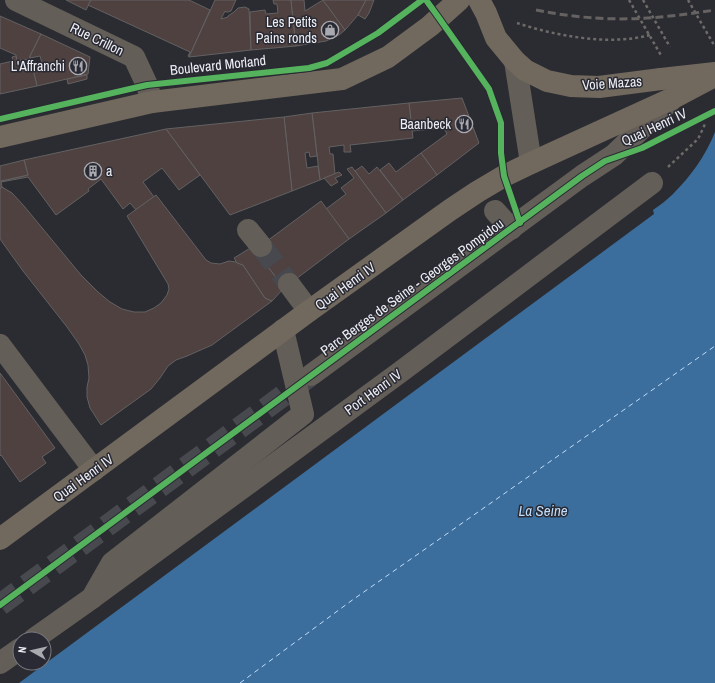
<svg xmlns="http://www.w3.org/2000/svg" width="715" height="683" font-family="'Archivo Narrow',sans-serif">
<rect width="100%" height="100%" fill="#2b2c31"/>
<path fill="#3b6e9d" d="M715 132V683H19L654 214 653 210C660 205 667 200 673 194 691 176 706 155 715 132Z"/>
<polygon fill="#2b2c31" points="693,0 715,0 715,19 706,20"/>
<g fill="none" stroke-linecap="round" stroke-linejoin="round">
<polyline stroke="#c0ddfb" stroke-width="1" stroke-dasharray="5 4" stroke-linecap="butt" points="240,683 351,601 715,346"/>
</g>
<g fill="#4e4140" stroke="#636162">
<polygon points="66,0 91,0 86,10"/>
<polygon points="91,0 189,0 210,10 189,57 188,56 190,52 88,5"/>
<polygon points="215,0 236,0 231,11 228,12 226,12 225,11 221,19 228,17 228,16 234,12 238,8 245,7 249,9 251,50 189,57"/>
<polygon points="273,0 291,0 296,46 251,50 250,12 265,10 266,14 278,13 277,4 274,4"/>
<polygon points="291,0 304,0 305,11 323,0 345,30 339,35 326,41 296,46"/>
<polygon points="323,0 366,0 358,15 345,30"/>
<polygon points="366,0 374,0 369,13 365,19 358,15"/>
<polygon points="0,16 41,34 30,56 30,59 17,61 16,55 0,48"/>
<polygon points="41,34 90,57 88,74 37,86 32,65 42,63 40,56 30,58 30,56"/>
<polygon points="16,56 17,61 22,60 23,61 24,67 32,65 37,86 0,94 0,64 13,61 12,57"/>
<polygon points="87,75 87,79 68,84 67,79"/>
<polygon points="462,98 479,143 437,175 421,153 447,134 444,128 412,131 409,103"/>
<polygon points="409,103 413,138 350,145 351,152 344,152 344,145 329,147 330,154 333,154 335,174 320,180 312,113"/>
<polygon points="312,113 317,156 310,157 309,152 305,153 307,168 318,166 320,180 292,191 284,117"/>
<polygon points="284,117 292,191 230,215 166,129"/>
<polygon points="166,129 200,175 179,190 162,168 143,182 154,197 136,210 130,203 123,209 101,179 88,189 89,191 56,215 28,177 1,182 1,181 28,175 24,160"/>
<polygon points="421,153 437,175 403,200 380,170 389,163 396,172"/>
<polygon points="24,160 28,175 1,181 2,187 0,189 0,166"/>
<polygon points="362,166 369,174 377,167 403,200 386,213 355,171"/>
<polygon points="352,167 386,213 349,239 326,209 346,194 341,188 354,178 347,169"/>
<polygon points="339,172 342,175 335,178 338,182 331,186 324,178"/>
<polygon points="2,187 12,193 24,206 81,275 98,292 110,302 122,309 134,312 145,312 154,308 161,303 167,295 169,289 168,284 127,216 156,195 206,260 211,263 220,264 229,261 236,262 243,265 265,298 272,301 212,345 187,356 176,360 168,366 160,378 151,389 101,425 90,408 87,397 87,387 89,378 88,365 85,355 79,344 67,327 23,271 0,239 0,189"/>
<polygon points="321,201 349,239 284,288 255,250"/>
<polygon points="252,247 255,250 284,288 272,301 265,298 243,265 237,263 234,258"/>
<polygon points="0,373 55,448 42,457 46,463 20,482 1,455 0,456"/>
</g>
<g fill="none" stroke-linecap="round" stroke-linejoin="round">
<g stroke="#48494e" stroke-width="22" stroke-dasharray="22 11" stroke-linecap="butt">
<polyline points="261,246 289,284"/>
<polyline points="0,605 311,375"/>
</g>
<g stroke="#6d6a67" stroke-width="2.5" stroke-dasharray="3 3" stroke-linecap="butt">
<polyline points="629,0 662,57"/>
<polyline points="643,0 670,47"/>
<polyline points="688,0 714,45"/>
<path d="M517 23C556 36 610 46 650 35"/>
<polyline points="668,167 698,139 706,122"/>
</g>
<g stroke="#645e58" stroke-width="22">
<polyline points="16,0 134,57 147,85 152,102"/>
<polyline points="515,61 531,163"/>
<polyline points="495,211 511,229"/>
<polyline points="248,230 261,246"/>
<polyline points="289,284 309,311"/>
<polyline points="0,345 94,470"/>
<polyline points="311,375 582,176 614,155 671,100"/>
<polyline points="92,598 399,373 652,183"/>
<polyline points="34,639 92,598 112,563 303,414 283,330"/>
<polyline points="0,663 20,649"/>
</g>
<g stroke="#71685e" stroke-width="22">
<polyline points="479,0 486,13 496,38 515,61 525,70 547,81 571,86 599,87 661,79"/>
<polyline points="0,137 152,102 342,79 388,57 430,26 459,0"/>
<polyline points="0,539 309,311 450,210 477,192 504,176 531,163 673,98"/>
</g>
<path stroke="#656261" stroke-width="3" stroke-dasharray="8 4" stroke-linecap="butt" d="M536 10C556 14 576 17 596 18 636 21 676 16 715 10"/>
<g stroke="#71685e" stroke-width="22">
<polyline points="661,79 715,73"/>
<polyline points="673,98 711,78"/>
</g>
<defs>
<g id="cycleway">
<polyline points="426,0 439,18 489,89 501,123 501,153 504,176 520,223"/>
<polyline points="0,119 147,85 309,68 327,63 378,33 422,0"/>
<polyline points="0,605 582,176 605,161 642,148 715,111"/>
</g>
</defs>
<use href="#cycleway" stroke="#292a33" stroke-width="8"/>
<use href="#cycleway" stroke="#56b35d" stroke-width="6"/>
</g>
<defs>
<symbol id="shop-ring" viewBox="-11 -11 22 22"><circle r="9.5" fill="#292a33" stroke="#a9aab0" stroke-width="1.5"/><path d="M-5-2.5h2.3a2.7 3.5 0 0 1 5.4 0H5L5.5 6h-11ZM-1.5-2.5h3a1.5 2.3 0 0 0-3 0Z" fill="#a9aab0"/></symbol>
<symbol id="restaurant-ring" viewBox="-11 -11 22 22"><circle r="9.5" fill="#292a33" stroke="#a9aab0" stroke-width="1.5"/><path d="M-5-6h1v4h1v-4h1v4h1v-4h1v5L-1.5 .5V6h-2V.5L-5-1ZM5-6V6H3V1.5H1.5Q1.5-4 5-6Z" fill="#a9aab0"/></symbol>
<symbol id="building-ring" viewBox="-11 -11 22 22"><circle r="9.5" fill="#292a33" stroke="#a9aab0" stroke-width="1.5"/><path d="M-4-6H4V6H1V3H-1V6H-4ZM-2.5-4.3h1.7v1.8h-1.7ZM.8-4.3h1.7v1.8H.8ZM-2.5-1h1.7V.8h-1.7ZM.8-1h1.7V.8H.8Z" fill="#a9aab0"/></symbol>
</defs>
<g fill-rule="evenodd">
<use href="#shop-ring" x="320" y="20" width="20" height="20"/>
<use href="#restaurant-ring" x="68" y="56" width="20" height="20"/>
<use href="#restaurant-ring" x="454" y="114" width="20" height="20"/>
<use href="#building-ring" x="83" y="161" width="20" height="20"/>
</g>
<g text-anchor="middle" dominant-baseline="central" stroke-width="3" stroke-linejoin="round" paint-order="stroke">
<g font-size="14" fill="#edeef4" stroke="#292a33" text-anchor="end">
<text x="317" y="22">Les Petits<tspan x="317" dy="16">Pains ronds</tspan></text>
<text x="65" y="66">L'Affranchi</text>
<text x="451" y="124">Baanbeck</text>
<text x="106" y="171" text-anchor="start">a</text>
</g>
<g font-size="14" fill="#edeef4" stroke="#292a33">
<text transform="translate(97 39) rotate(26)">Rue Crillon</text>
<text transform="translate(218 65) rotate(-6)">Boulevard Morland</text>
<text transform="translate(612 83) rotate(-4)">Voie Mazas</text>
<text transform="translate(654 127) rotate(-25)">Quai Henri IV</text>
<text transform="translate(345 286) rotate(-36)">Quai Henri IV</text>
<text transform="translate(412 287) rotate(-36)">Parc Berges de Seine - Georges Pompidou</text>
<text transform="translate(373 392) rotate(-36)">Port Henri IV</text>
<text transform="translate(83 478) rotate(-36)">Quai Henri IV</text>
</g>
<g font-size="15" font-style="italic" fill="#c0ddfb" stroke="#292a33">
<text x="543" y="510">La Seine</text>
</g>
</g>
<g transform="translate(32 651) rotate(278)"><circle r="19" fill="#292a33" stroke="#777880"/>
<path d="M0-3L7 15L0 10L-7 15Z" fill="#a9aab0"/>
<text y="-6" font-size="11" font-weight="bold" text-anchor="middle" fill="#edeef4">N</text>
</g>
</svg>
